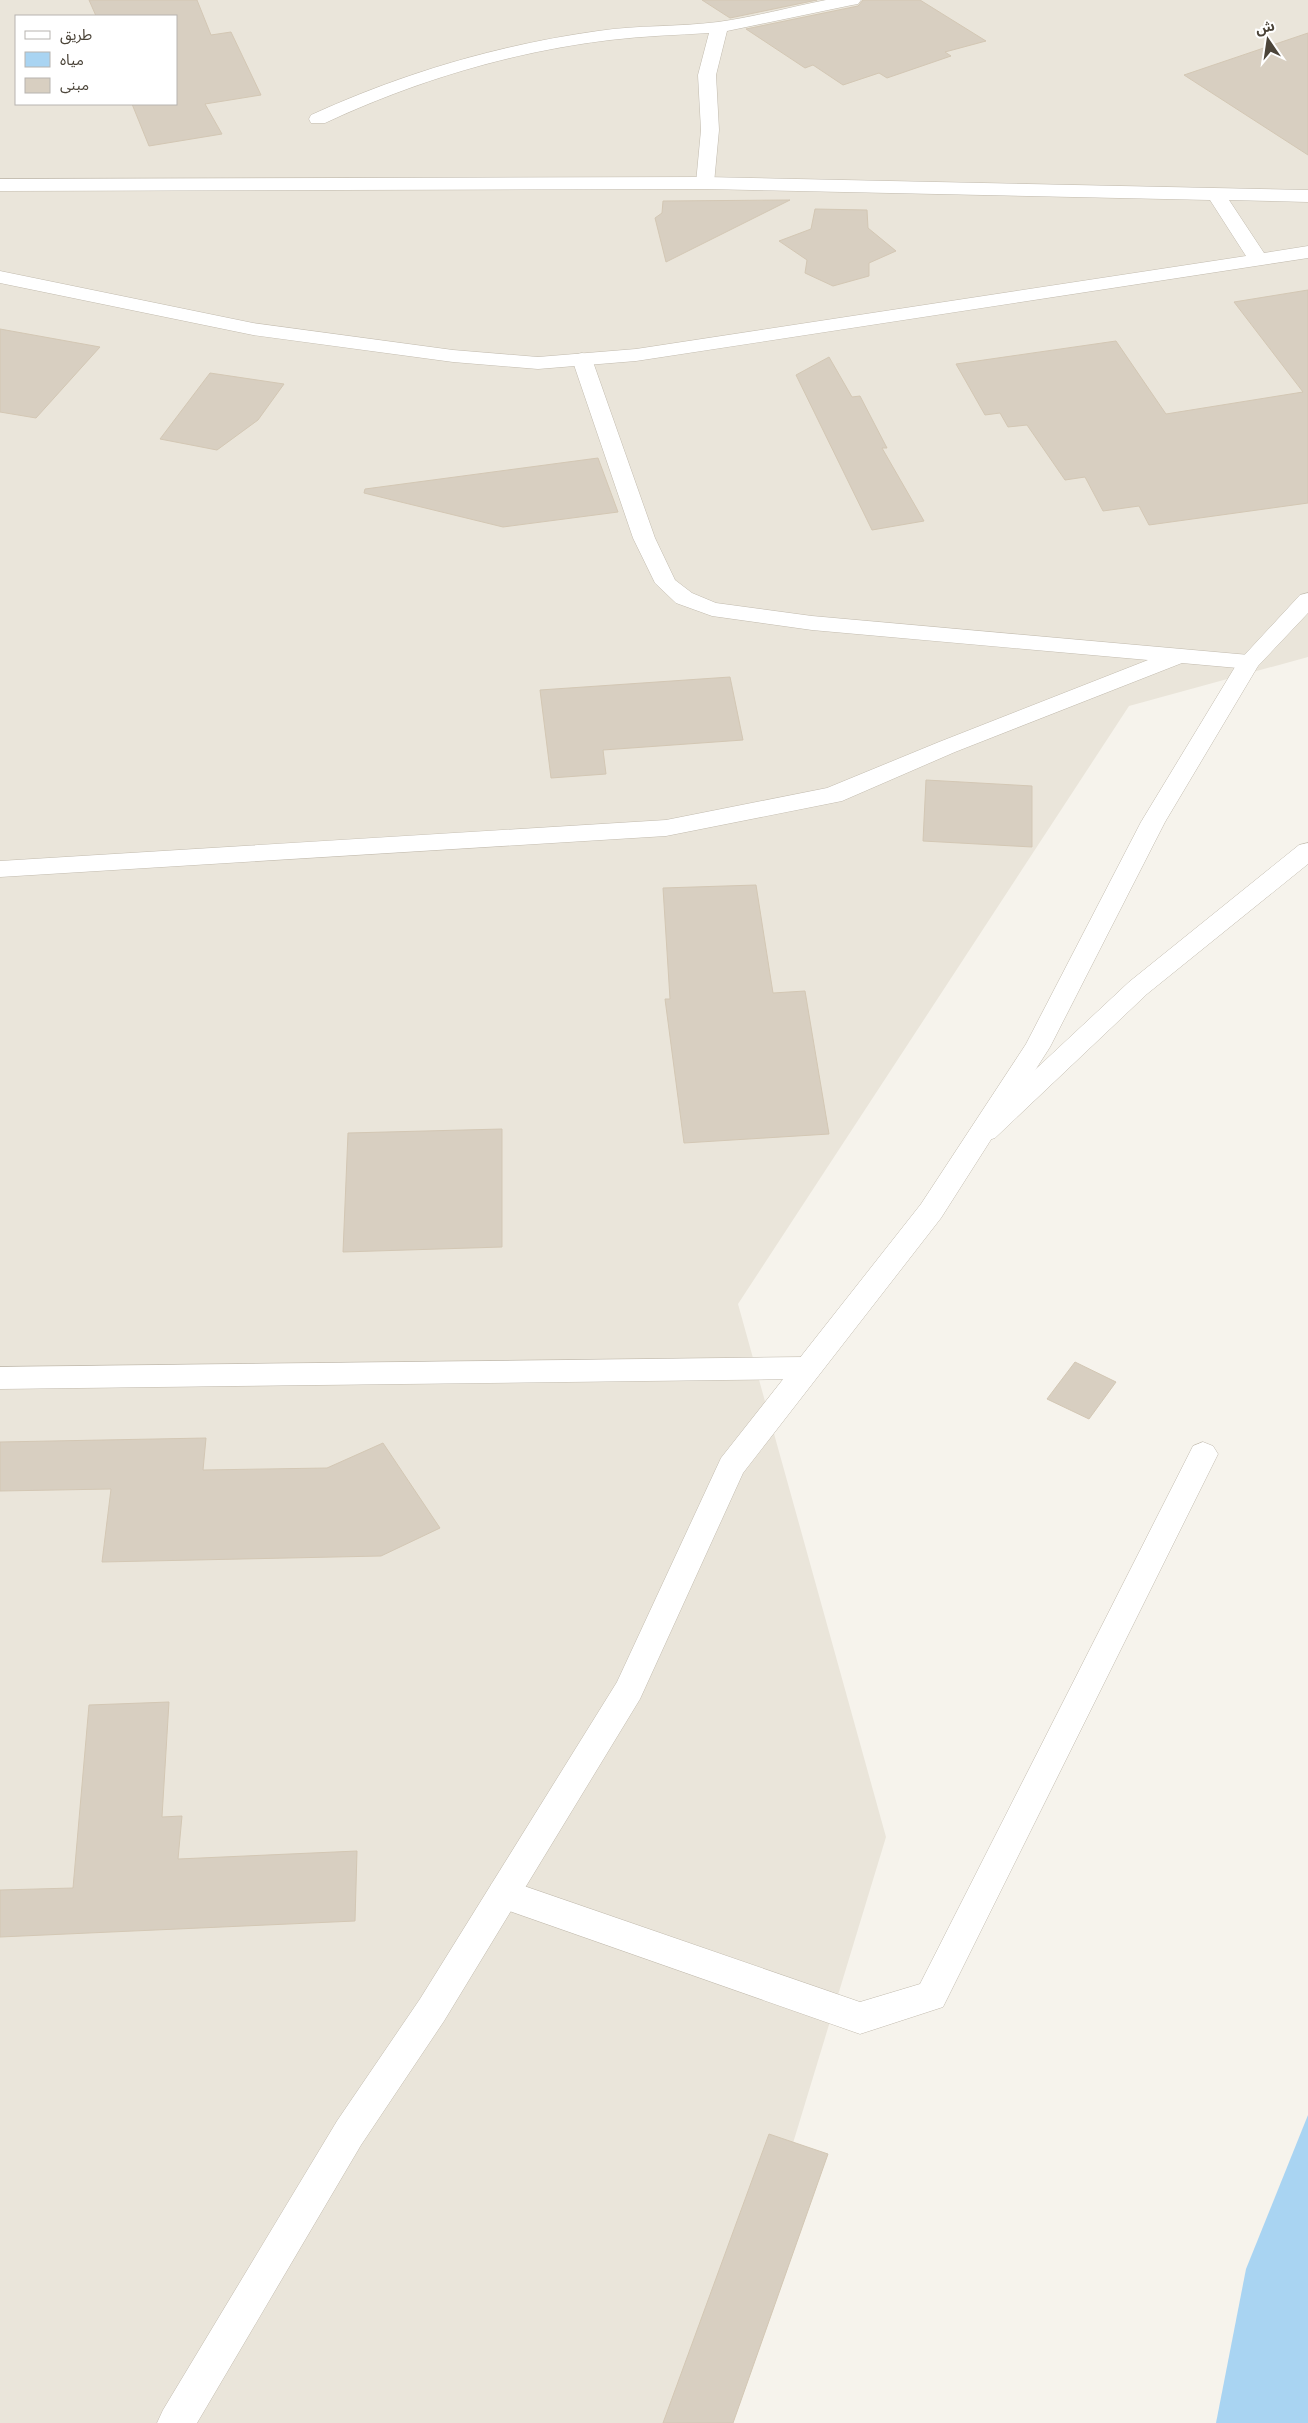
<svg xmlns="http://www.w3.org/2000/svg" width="1308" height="2423" font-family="'PT Sans Narrow','Noto Sans Arabic',sans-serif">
<rect width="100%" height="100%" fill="#f6f3ec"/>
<path fill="#eae5da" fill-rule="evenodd" d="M0 0H1308V657L1129 706 738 1304 886 1837 708 2423H0ZM16 16H176V104H16Z"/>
<polygon fill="#a9d4f2" points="1308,2115 1308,2423 1216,2423 1246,2269"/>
<g fill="#d8cfc1" stroke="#d3c7b4">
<polygon points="89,0 197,0 211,35 231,32 261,95 205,104 222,134 149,146 132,104 176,104 176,16 96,16"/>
<polygon points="702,0 817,0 730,18"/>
<polygon points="863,0 920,0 986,41 945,52 951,56 887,78 879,73 843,85 813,65 805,68 746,29 858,6"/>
<polygon points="1308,33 1308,155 1184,75"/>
<polygon points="790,200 666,262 655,218 662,213 663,201"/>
<polygon points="815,209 867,210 868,228 896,251 869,263 869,276 833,286 805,273 807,260 779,241 811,229"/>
<polygon points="1308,290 1308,503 1149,525 1139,506 1103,511 1085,477 1065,480 1027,425 1008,427 1000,413 985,415 956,364 1116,341 1166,414 1303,392 1234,302"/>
<polygon points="0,329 100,347 36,418 0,412"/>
<polygon points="829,357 852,397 860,396 887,448 882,448 924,521 872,530 796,375"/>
<polygon points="210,373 284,384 258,420 217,450 160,439"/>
<polygon points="598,458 618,512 503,527 364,493 365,489"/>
<polygon points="730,677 743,740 603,750 606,774 551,778 540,690"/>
<polygon points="926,780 1032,786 1032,847 923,841"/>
<polygon points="756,885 773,993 805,991 829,1134 684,1143 665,999 670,999 663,888"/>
<polygon points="502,1129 502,1247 343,1252 348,1133"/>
<polygon points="1075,1362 1116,1382 1089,1419 1047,1399"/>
<polygon points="206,1438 203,1470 327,1468 383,1443 440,1528 381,1556 102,1562 111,1489 0,1491 0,1442"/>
<polygon points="169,1702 162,1817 182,1816 178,1859 357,1851 355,1921 0,1937 0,1890 73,1888 89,1705"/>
<polygon points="769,2134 828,2154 733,2423 663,2423"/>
</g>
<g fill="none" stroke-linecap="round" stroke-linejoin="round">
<defs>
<g id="service">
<path d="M826 0H861L858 4 852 5 727 31 716 75 719 130 714 183 712 187H698L696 183 701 130 698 75 709 33C676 35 643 36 610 40 511 52 415 81 325 123H311L309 119 311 115C403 73 498 45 598 31 638 25 678 27 718 22 754 17 791 7 826 0Z"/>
<polygon points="1203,1442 1213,1446 1218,1454 943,2007 860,2034 492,1905 487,1894 492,1883 504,1879 860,2002 920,1984 1193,1446"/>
</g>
<g id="minor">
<polygon points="582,353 589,355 592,359 655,538 675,580 692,593 716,603 812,616 1249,655 1257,657 1260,662 1257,667 1249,669 1182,663 955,752 842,801 666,836 0,877 0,861 666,820 827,788 939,742 1148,660 812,630 712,616 676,603 655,583 633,538 572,359 575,355"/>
<polygon points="1308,843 1308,864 1147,994 995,1138 986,1141 977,1138 973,1131 977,1124 1129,982 1299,845"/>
<polygon points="808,1357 818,1360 822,1368 818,1376 808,1379 0,1389 0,1367"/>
</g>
<g id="tertiary">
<polygon points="705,177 1308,190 1308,202 1229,200 1264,253 1308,246 1308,258 636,361 538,369 453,362 253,335 0,283 0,271 253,323 453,350 538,357 636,349 1246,256 1210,200 705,189 0,191 0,179"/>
<polygon points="1308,593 1308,613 1258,666 1165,822 1050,1047 941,1218 743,1473 640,1699 444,2021 361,2145 197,2423 157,2423 163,2410 337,2121 420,1999 617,1682 721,1458 921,1204 1026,1044 1141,822 1238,662 1300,595"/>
</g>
</defs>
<use href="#service" stroke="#c2bbae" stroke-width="1"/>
<use href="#minor" stroke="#c2bbae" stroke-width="1"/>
<use href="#tertiary" stroke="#c2bbae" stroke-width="1"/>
<use href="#service" fill="#fff" fill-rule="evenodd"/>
<use href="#minor" fill="#fff" fill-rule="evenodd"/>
<use href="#tertiary" fill="#fff" fill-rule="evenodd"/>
</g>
<rect x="15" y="15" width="162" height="90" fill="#ffffff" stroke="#b7b4b0"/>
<rect x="25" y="31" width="25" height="8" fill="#ffffff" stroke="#b7b4b0"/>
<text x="60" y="40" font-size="15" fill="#4b4439">طريق</text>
<rect x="25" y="52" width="25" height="15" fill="#a9d4f2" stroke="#b7b4b0"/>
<text x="60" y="65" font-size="15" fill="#4b4439">مياه</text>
<rect x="25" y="78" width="25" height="15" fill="#d8cfc1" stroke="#b7b4b0"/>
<text x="60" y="90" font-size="15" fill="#4b4439">مبنى</text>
<g transform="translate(1268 40) rotate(347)" stroke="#ffffff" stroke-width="4" paint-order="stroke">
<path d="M0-4L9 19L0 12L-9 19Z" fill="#4b4439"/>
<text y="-8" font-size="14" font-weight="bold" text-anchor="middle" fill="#4b4439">ش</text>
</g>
</svg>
